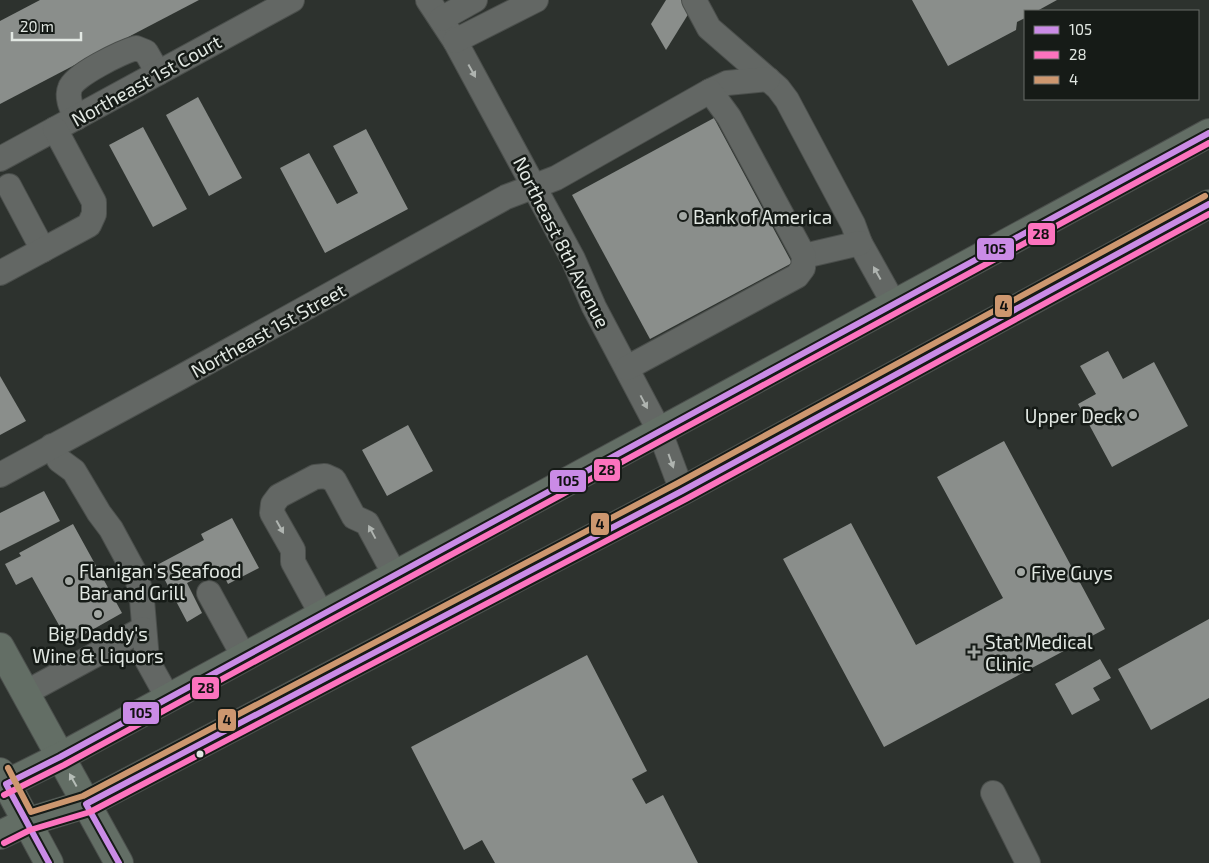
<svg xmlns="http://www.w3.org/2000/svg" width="1209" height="863" font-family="'Exo 2',sans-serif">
<rect width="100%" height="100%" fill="#2d322e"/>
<g fill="#8a8e8b">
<polygon points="40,0 199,0 0,104 0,21"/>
<polygon points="666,0 697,0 666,50 651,24"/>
<polygon points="912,0 1057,0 1037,11 1025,11 1025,18 1017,22 1016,30 948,66"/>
<polygon points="198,97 242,178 209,196 166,115"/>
<polygon points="714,118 792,263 650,339 572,195"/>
<polygon points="143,127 187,209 153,227 109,145"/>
<polygon points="366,129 408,209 325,253 280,168 309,153 337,204 358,193 333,146"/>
<polygon points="1108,351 1123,379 1154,362 1188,426 1112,467 1078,404 1096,394 1080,366"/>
<polygon points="0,376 26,421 0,435"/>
<polygon points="408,425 433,471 387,496 362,450"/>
<polygon points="1004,441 1105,629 884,747 783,559 851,523 916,645 1003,598 937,477"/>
<polygon points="44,491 60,521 0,551 0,513"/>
<polygon points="232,518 259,568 228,584 219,566 187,583 202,613 187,622 157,565 204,540 201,534"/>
<polygon points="73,524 122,613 69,643 32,577 16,585 5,564 21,556 19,553"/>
<polygon points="1209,619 1209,698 1151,730 1118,669"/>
<polygon points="587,655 647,771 632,779 646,804 663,795 698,863 495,863 482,840 464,850 411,747"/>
<polygon points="1100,659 1111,678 1093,688 1100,700 1072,715 1055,684"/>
</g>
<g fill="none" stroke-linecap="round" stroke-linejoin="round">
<defs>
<g id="minor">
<polyline points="428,0 455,41 573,259 594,307 660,432 682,491"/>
<polyline points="694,0 709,28 778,88 787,100 853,224 860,243 894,304"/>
<polyline points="441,19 475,0"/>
<polyline points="455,41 536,0"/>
<polyline points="710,91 727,83 768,79"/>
<path d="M76 118C72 109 66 98 70 88 74 75 122 52 136 48L146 52 158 73"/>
<polyline points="0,159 292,0"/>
<polyline points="9,186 43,250"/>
<polyline points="804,256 860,243"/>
<polyline points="0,273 89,225 94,214 94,202 55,129"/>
<polyline points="52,446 59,460 74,471 99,513 111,529 137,577 142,600 147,660 168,698"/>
<polyline points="0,475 181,377 506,197 556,178 710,91 729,117 804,256 803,268 797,276 627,368"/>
<polyline points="209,593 244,657"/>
<polyline points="322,615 293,562 293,550 272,513 273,504 279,496 315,477 325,476 334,480 354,517 367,523 395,575"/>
<polyline points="25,693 143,629"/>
<polyline points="993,793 1028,863"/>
</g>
<g id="major">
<polyline points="0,647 119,863"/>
<polyline points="0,772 49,863"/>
<polyline points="0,787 60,757 1209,133"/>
<polyline points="0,835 27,822 86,804 682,491 1209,204"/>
</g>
</defs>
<use href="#minor" stroke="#4b4f4c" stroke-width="26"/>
<use href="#major" stroke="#4b4f4c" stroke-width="30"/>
<use href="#minor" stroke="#636764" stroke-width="24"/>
<use href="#major" stroke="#636e65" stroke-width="28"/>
<defs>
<g id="bus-1">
<polyline points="49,863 6,784 60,757 1209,133"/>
<polyline points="119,863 86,804 682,491 1209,204"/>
</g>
<g id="bus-2">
<polyline points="4,795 64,765 1209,143"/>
<polyline points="4,843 30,830 90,812 686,499 1209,214"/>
</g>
<polyline id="bus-3" points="8,768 31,812 83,796 678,483 1205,196"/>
</defs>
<use href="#bus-1" stroke="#161b17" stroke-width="10"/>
<use href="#bus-2" stroke="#161b17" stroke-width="10"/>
<use href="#bus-3" stroke="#161b17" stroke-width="10"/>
<use href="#bus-1" stroke="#ca8be6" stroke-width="6"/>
<use href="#bus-2" stroke="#fc73be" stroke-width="6"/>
<use href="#bus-3" stroke="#cd976f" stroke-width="6"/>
</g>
<defs><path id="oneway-solid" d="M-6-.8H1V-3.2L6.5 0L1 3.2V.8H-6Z" transform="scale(1.25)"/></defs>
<g fill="#afb4b0">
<use href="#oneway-solid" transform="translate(472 71) rotate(61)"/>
<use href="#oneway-solid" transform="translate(877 273) rotate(-119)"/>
<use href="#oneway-solid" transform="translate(644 402) rotate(62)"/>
<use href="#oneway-solid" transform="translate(671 461) rotate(70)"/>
<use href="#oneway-solid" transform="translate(280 527) rotate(61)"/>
<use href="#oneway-solid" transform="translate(372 532) rotate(-118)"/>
</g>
<use fill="#b6bdb7" href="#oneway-solid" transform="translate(73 780) rotate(-119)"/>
<g fill="#a3a8a4" stroke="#161b17" stroke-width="2">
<circle cx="683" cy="216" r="5"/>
<circle cx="1133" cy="415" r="5"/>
<circle cx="1021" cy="572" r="5"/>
<circle cx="69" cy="581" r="5"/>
<circle cx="98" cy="614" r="5"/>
<path d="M971.5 644.5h5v5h5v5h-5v5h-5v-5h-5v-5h5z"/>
</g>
<circle fill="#e2e8e3" stroke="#161b17" stroke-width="2" cx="200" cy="754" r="4.5"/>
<g text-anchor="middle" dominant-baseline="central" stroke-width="5" stroke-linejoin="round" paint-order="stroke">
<g font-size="19" fill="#e2e8e3" stroke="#161b17">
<text transform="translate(146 80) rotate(-29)">Northeast 1st Court</text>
<text transform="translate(562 242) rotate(63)">Northeast 8th Avenue</text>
<text transform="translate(268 330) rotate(-29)">Northeast 1st Street</text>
</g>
<g font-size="19" fill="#e2e8e3" stroke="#161b17" text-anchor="start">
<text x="693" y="216">Bank of America</text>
<text x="1123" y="415" text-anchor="end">Upper Deck</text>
<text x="79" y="570">Flanigan's Seafood<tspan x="79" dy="22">Bar and Grill</tspan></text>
<text x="1031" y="572">Five Guys</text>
<text x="98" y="633" text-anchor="middle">Big Daddy's<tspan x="98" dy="22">Wine &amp; Liquors</tspan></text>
<text x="985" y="641">Stat Medical<tspan x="985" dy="22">Clinic</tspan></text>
</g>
</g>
<g stroke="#161b17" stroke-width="2">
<rect x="1027" y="222" width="29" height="24" rx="5" fill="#fc73be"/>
<rect x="976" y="237" width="39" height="24" rx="5" fill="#ca8be6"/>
<rect x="994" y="294" width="19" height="24" rx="5" fill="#cd976f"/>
<rect x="593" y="458" width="28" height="24" rx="5" fill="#fc73be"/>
<rect x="549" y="469" width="38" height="24" rx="5" fill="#ca8be6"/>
<rect x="590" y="512" width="20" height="24" rx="5" fill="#cd976f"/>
<rect x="191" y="676" width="29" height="24" rx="5" fill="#fc73be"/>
<rect x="122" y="701" width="38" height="24" rx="5" fill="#ca8be6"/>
<rect x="217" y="708" width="20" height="24" rx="5" fill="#cd976f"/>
</g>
<g font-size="14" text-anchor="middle" font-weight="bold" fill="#111">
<text x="1041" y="239">28</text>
<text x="995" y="254">105</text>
<text x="1004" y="311">4</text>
<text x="607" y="475">28</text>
<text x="568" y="486">105</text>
<text x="600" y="529">4</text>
<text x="206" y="693">28</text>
<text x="141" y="718">105</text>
<text x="227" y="725">4</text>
</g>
<rect x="1024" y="10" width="175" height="90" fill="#161b17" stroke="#686d69"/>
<rect x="1034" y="26" width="25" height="8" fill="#ca8be6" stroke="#686d69"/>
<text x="1069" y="35" font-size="15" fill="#e2e8e3">105</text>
<rect x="1034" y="51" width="25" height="8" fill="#fc73be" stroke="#686d69"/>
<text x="1069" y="60" font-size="15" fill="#e2e8e3">28</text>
<rect x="1034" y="76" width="25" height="8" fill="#cd976f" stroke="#686d69"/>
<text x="1069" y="85" font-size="15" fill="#e2e8e3">4</text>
<path d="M12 32v8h69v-8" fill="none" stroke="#e2e8e3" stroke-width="2.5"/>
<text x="20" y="32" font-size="15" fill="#e2e8e3" stroke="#161b17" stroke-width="4" paint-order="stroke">20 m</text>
</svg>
